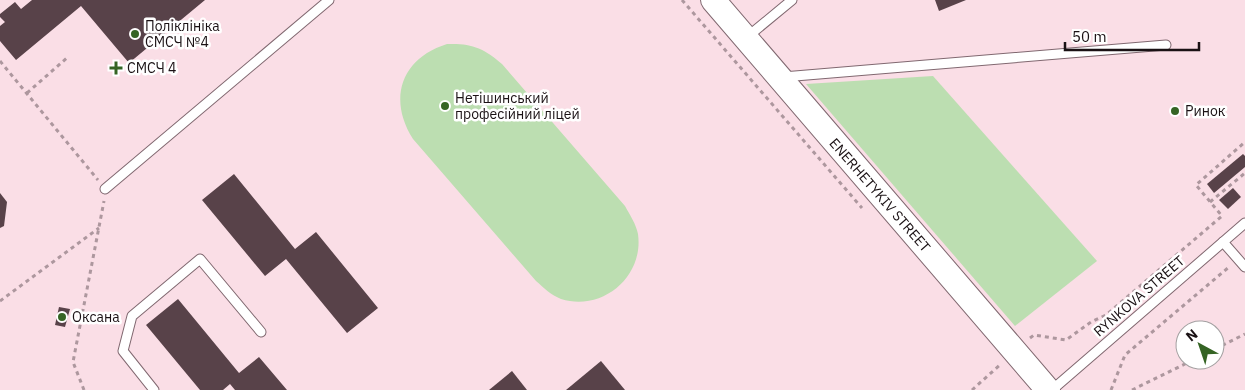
<svg xmlns="http://www.w3.org/2000/svg" width="1245" height="390" font-family="'IBM Plex Sans',sans-serif">
<rect width="100%" height="100%" fill="#fadee6"/>
<g fill="#bcdeb1">
<path d="M447 44C471 43 484 48 502 64L625 206C630 215 636 224 638 234 644 277 602 312 561 299 551 295 544 288 536 281L413 139C387 98 402 58 447 44Z"/>
<polygon points="933,76 1097,261 1015,326 806,84"/>
</g>
<g fill="#584249">
<polygon points="32,0 205,0 129,63 81,6 16,60 0,41 0,26 5,22 0,17 0,14 15,2 21,9"/>
<polygon points="935,0 966,0 939,11"/>
<polygon points="1243,154 1245,156 1245,167 1214,193 1207,184"/>
<polygon points="234,174 295,249 316,232 378,308 347,333 286,259 265,276 202,200"/>
<polygon points="1233,188 1241,197 1228,209 1219,200"/>
<polygon points="0,193 7,202 4,226 0,228"/>
<polygon points="178,299 239,373 259,357 287,390 235,390 230,384 223,390 200,390 146,325"/>
<polygon points="59,307 70,309 65,327 55,325"/>
<polygon points="601,361 625,390 566,390"/>
<polygon points="512,371 527,390 489,390"/>
</g>
<g fill="none" stroke-linecap="round" stroke-linejoin="round">
<defs>
<g id="service">
<polyline points="746,38 792,0"/>
<polyline points="783,77 1166,45"/>
<polyline points="105,189 329,0"/>
<polyline points="1223,242 1245,267"/>
<polyline points="154,390 123,351 132,316 200,259 261,332"/>
<polyline points="1052,390 1245,223"/>
</g>
<polyline id="secondary" points="713,0 1048,390"/>
</defs>
<use href="#service" stroke="#806870" stroke-width="11"/>
<use href="#secondary" stroke="#806870" stroke-width="26"/>
<g stroke="#ad979e" stroke-width="3" stroke-dasharray="4 4" stroke-linecap="butt">
<polyline points="682,0 862,208"/>
<polyline points="0,61 98,180"/>
<polyline points="27,93 68,57"/>
<polyline points="1210,202 1245,173"/>
<polyline points="0,301 99,228"/>
<polyline points="1030,338 1034,335 1066,340 1091,322 1106,315 1222,216 1196,185 1245,142"/>
<polyline points="1215,349 1245,334"/>
<polyline points="84,390 73,362 104,201"/>
<polyline points="972,390 1001,364"/>
<polyline points="1111,390 1125,355 1229,267"/>
<polyline points="1132,390 1193,360"/>
</g>
<use href="#service" stroke="#fff" stroke-width="9"/>
<use href="#secondary" stroke="#fff" stroke-width="24"/>
</g>
<g fill="#356424" stroke="#fff" stroke-width="2">
<circle cx="135" cy="34" r="5"/>
<path d="M113.5 60.5h5v5h5v5h-5v5h-5v-5h-5v-5h5z"/>
<circle cx="445" cy="106" r="5"/>
<circle cx="1175" cy="111" r="5"/>
<circle cx="62" cy="317" r="5"/>
</g>
<g text-anchor="middle" dominant-baseline="central" stroke-width="5" stroke-linejoin="round" paint-order="stroke">
<g font-size="14" fill="#1a1114" stroke="#fff" text-anchor="start">
<text x="145" y="26">Поліклініка<tspan x="145" dy="16">СМСЧ №4</tspan></text>
<text x="127" y="68">СМСЧ 4</text>
<text x="455" y="98">Нетішинський<tspan x="455" dy="16">професійний ліцей</tspan></text>
<text x="1185" y="111">Ринок</text>
<text x="72" y="317">Оксана</text>
</g>
<g font-size="14" fill="#1a1114" stroke="#fff">
<text transform="translate(880 195) rotate(49)">ENERHETYKIV STREET</text>
<text transform="translate(1139 296) rotate(-41)">RYNKOVA STREET</text>
</g>
</g>
<g transform="translate(1200 345) rotate(320)"><circle r="24" fill="#ffffff" stroke="#a3a0a1"/>
<path d="M0-4L9 19L0 12L-9 19Z" fill="#356424"/>
<text y="-8" font-size="14" font-weight="bold" text-anchor="middle" fill="#1a1114">N</text>
</g>
<path d="M1065 42v8h134v-8" fill="none" stroke="#1a1114" stroke-width="2.5"/>
<text x="1072" y="42" font-size="15" fill="#1a1114" stroke="#ffffff" stroke-width="4" paint-order="stroke">50 m</text>
</svg>
